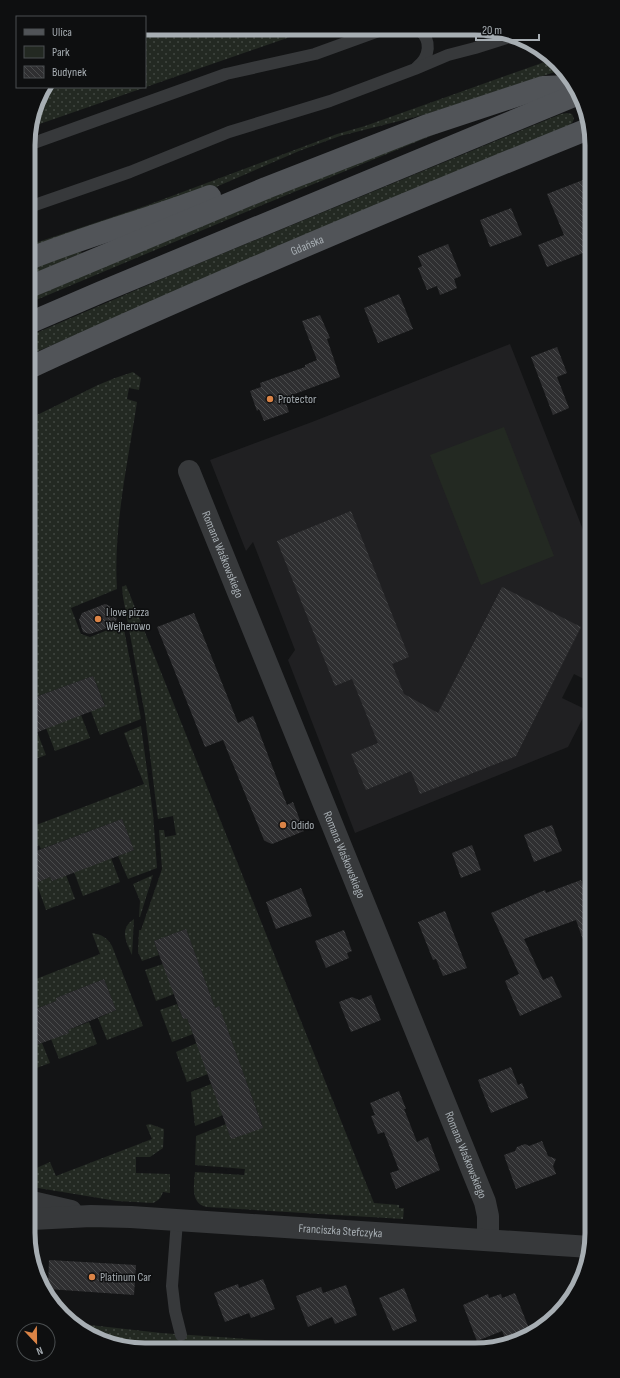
<svg xmlns="http://www.w3.org/2000/svg" width="620" height="1378" font-family="'Sofia Sans Condensed',sans-serif">
<defs>
<pattern id="grass-dots" width="8" height="8" patternUnits="userSpaceOnUse"><rect width="8" height="8" fill="#232922"/><path d="M2 2h.1M6 6h.1" fill="none" stroke="#404640" stroke-width="1.8" stroke-linecap="round"/></pattern>
<pattern id="building-back-hatch" width="6" height="6" patternUnits="userSpaceOnUse"><rect width="6" height="6" fill="#2f2f31"/><path d="M-1 5l2 2M0 0l6 6M5-1l2 2" fill="none" stroke="#4a4b4c"/></pattern>
</defs>
<rect width="100%" height="100%" fill="#131415"/>
<polygon fill="#202022" points="510,344 589,545 590,682 574,674 562,698 587,710 568,747 355,833 288,660 295,650 253,542 246,551 210,460 312,422"/>
<g fill="url(#grass-dots)">
<polygon points="163,28 313,29 31,127 40,93 45,87 145,87 145,35"/>
<polygon points="553,59 561,70 427,114 340,136 299,151 209,190 29,249 29,245 145,206 337,134 365,126"/>
<polygon points="567,113 572,114 574,119 572,123 567,127 291,242 29,355 29,336 178,272 561,114"/>
<polygon points="443,131 260,206 29,303 29,298 342,168"/>
<polygon points="80,251 82,253 29,276 29,270 62,257"/>
<path d="M133 372 141 378 139 390 129 388 127 399 137 402C128 462 113 528 117 589L71 608 81 634 90 637 123 624 141 719 100 735 91 711 105 705 93 676 30 699 29 419 98 385 115 378Z"/>
<path d="M126 585 374 1203 399 1205V1208H404L403 1219 207 1207C190 1204 194 1185 195 1172L244 1175 245 1169 195 1165 196 1136 226 1124 231 1139 263 1127 219 1007 215 1008 186 929 154 941 159 955 142 961 138 952 139 930H141L162 869 159 830H164L165 837 176 835 173 816 158 819 145 715 123 597 122 587Z"/>
<polygon points="81,715 90,738 55,751 46,728"/>
<polygon points="141,726 153,814 157,868 128,879 118,856 134,850 122,819 41,849 39,845 31,849 31,827 144,784 124,733"/>
<polygon points="37,732 46,755 30,761 30,734"/>
<polygon points="111,858 120,882 83,896 74,872"/>
<polygon points="66,875 75,899 46,910 36,882 50,877 52,881"/>
<polygon points="153,875 140,917 139,917 140,901 133,884"/>
<path d="M134 919 132 955C126 941 119 929 134 919Z"/>
<path d="M92 933C102 935 107 937 112 946L143 1026 107 1040 98 1018 116 1010 104 979 56 998V1001L31 1011V981L100 954Z"/>
<polygon points="163,964 174,994 156,1001 145,970"/>
<polygon points="177,1004 183,1019 187,1018 193,1034 172,1042 160,1010"/>
<polygon points="89,1022 97,1044 59,1059 51,1039 69,1033 68,1030"/>
<polygon points="42,1043 50,1063 31,1070 31,1047"/>
<polygon points="197,1043 208,1074 187,1082 176,1052"/>
<polygon points="211,1084 223,1115 195,1126 191,1092"/>
<path d="M150 1124 164 1129 163 1148 150 1157H136V1173L170 1174V1193L163 1192C161 1198 159 1200 153 1203L117 1201 32 1187V1170L50 1162 56 1176 152 1139 146 1125Z"/>
<polygon points="62,1311 90,1325 161,1333 367,1347 122,1348 68,1321"/>
</g>
<polygon fill="#232922" points="504,427 554,556 481,585 430,455"/>
<g fill="url(#building-back-hatch)">
<polygon points="588,178 588,251 547,267 538,245 564,235 547,194"/>
<polygon points="511,208 522,235 490,247 480,220"/>
<polygon points="448,244 461,276 454,279 457,288 440,295 437,286 427,290 418,268 422,266 418,256"/>
<polygon points="399,294 413,329 378,343 364,308"/>
<polygon points="320,315 330,338 327,339 340,377 284,398 289,412 264,421 259,409 257,411 250,391 261,387 260,383 305,367 305,365 317,360 302,321"/>
<polygon points="557,347 567,373 557,377 569,408 553,415 531,357"/>
<polygon points="351,511 409,657 392,664 404,694 438,713 502,587 581,627 516,756 420,794 411,771 366,790 351,754 378,743 352,679 335,686 277,541"/>
<polygon points="105,604 112,607 117,619 113,626 90,634 83,632 79,620 82,613"/>
<polygon points="194,613 238,723 253,716 287,805 293,802 304,831 272,844 267,842 264,840 223,740 205,747 157,627"/>
<polygon points="93,676 105,706 30,735 30,699"/>
<polygon points="122,819 134,850 52,881 50,877 31,885 31,853"/>
<polygon points="552,825 562,851 534,862 524,835"/>
<polygon points="472,845 481,870 461,878 452,853"/>
<polygon points="581,880 591,908 591,953 588,954 576,920 524,939 543,980 552,976 562,997 520,1016 505,981 519,974 491,913 545,890 546,893"/>
<polygon points="301,888 312,916 276,929 266,902"/>
<polygon points="445,911 467,968 443,976 436,959 433,960 418,922"/>
<polygon points="186,929 215,1008 219,1006 263,1128 231,1139 193,1034 187,1018 183,1019 154,941"/>
<polygon points="344,930 352,951 347,953 349,958 326,968 315,941"/>
<polygon points="104,979 116,1010 68,1030 69,1033 31,1047 31,1011 56,1001 56,998"/>
<polygon points="371,995 381,1020 351,1032 339,1002 352,997 359,1000"/>
<polygon points="511,1067 518,1085 522,1083 528,1098 491,1113 478,1080"/>
<polygon points="399,1091 406,1109 404,1109 417,1142 428,1137 440,1170 396,1189 390,1173 399,1170 384,1132 378,1134 371,1116 375,1115 370,1103"/>
<polygon points="542,1141 548,1156 556,1159 553,1166 556,1174 516,1189 504,1155 515,1151 517,1147 525,1144 529,1146"/>
<polygon points="49,1260 136,1265 134,1295 48,1289"/>
<polygon points="263,1279 275,1309 251,1318 249,1313 225,1322 214,1293 238,1284 239,1288"/>
<polygon points="346,1285 357,1315 335,1324 332,1317 308,1327 296,1296 321,1287 323,1293"/>
<polygon points="404,1288 417,1321 393,1331 379,1298"/>
<polygon points="515,1293 530,1331 506,1340 502,1331 477,1341 463,1305 488,1294 489,1298 501,1294 502,1298"/>
</g>
<g fill="none" stroke-linecap="round" stroke-linejoin="round">
<g stroke="#37393b" stroke-width="12">
<path d="M417 67C430 57 432 40 419 30"/>
<polyline points="28,145 226,74 315,54 384,29"/>
<polyline points="29,207 130,172 229,132 330,101 415,69 448,55 475,48 510,37"/>
<polyline points="177,1221 172,1286 175,1311 181,1335"/>
</g>
<g stroke="#37393b" stroke-width="22">
<path id="s1" d="M189 471 485 1202 488 1216V1240"/>
<polyline points="32,1202 71,1211"/>
<path id="s2" d="M32 1219 91 1216 131 1217 590 1247"/>
</g>
<g stroke="#515458" stroke-width="22">
<path d="M29 259C88 235 150 219 210 196"/>
<polyline points="29,287 266,188 425,126 543,87 570,86"/>
<polyline points="29,323 101,292 576,95"/>
<path id="s3" d="M29 368C213 283 400 205 588 129"/>
</g>
</g>
<g fill="#da8346" stroke="#0e0f10" stroke-width="1.5">
<circle cx="270" cy="399" r="4"/>
<circle cx="98" cy="619" r="4"/>
<circle cx="283" cy="825" r="4"/>
<circle cx="92" cy="1277" r="4"/>
</g>
<g text-anchor="middle" dominant-baseline="central" stroke-width="3" stroke-linejoin="round" paint-order="stroke">
<g font-size="12" fill="#a7aeb3" stroke="#0e0f10">
<text stroke="none"><textPath href="#s3" startOffset="304">Gdańska</textPath></text>
<text stroke="none"><textPath href="#s1" startOffset="90">Romana Waśkowskiego</textPath></text>
<text stroke="none"><textPath href="#s1" startOffset="414">Romana Waśkowskiego</textPath></text>
<text stroke="none"><textPath href="#s1" startOffset="738">Romana Waśkowskiego</textPath></text>
<text stroke="none"><textPath href="#s2" startOffset="309">Franciszka Stefczyka</textPath></text>
</g>
<g font-size="12" fill="#a7aeb3" stroke="#0e0f10" text-anchor="start">
<text x="278" y="399">Protector</text>
<text x="106" y="612">I love pizza<tspan x="106" dy="14">Wejherowo</tspan></text>
<text x="291" y="825">Odido</text>
<text x="100" y="1277">Platinum Car</text>
</g>
</g>
<path d="M0 0H620V1378H0ZM145 35H475A110 110 0 0 1 585 145V1233A110 110 0 0 1 475 1343H145A110 110 0 0 1 35 1233V145A110 110 0 0 1 145 35Z" fill="#0e0f10" fill-rule="evenodd"/>
<path fill="none" stroke="#a7aeb3" stroke-width="5" d="M145 35H475A110 110 0 0 1 585 145V1233A110 110 0 0 1 475 1343H145A110 110 0 0 1 35 1233V145A110 110 0 0 1 145 35Z"/>
<rect x="16" y="16" width="130" height="72" fill="#0e0f10" stroke="#4b4f51"/>
<rect x="24" y="29" width="20" height="6" fill="#515458" stroke="#4b4f51"/>
<text x="52" y="36" font-size="12" fill="#a7aeb3">Ulica</text>
<rect x="24" y="46" width="20" height="12" fill="#232922" stroke="#4b4f51"/>
<text x="52" y="56" font-size="12" fill="#a7aeb3">Park</text>
<rect x="24" y="66" width="20" height="12" fill="url(#building-back-hatch)" stroke="#4b4f51"/>
<text x="52" y="76" font-size="12" fill="#a7aeb3">Budynek</text>
<g transform="translate(36 1342) rotate(158)"><circle r="19" fill="#0e0f10" stroke="#4b4f51"/>
<path d="M0-3L7 15L0 10L-7 15Z" fill="#da8346"/>
<text y="-6" font-size="11" font-weight="bold" text-anchor="middle" fill="#a7aeb3">N</text>
</g>
<path d="M476 34v6h63v-6" fill="none" stroke="#a7aeb3" stroke-width="2"/>
<text x="482" y="34" font-size="12" fill="#a7aeb3" stroke="#0e0f10" stroke-width="3" paint-order="stroke">20 m</text>
</svg>
